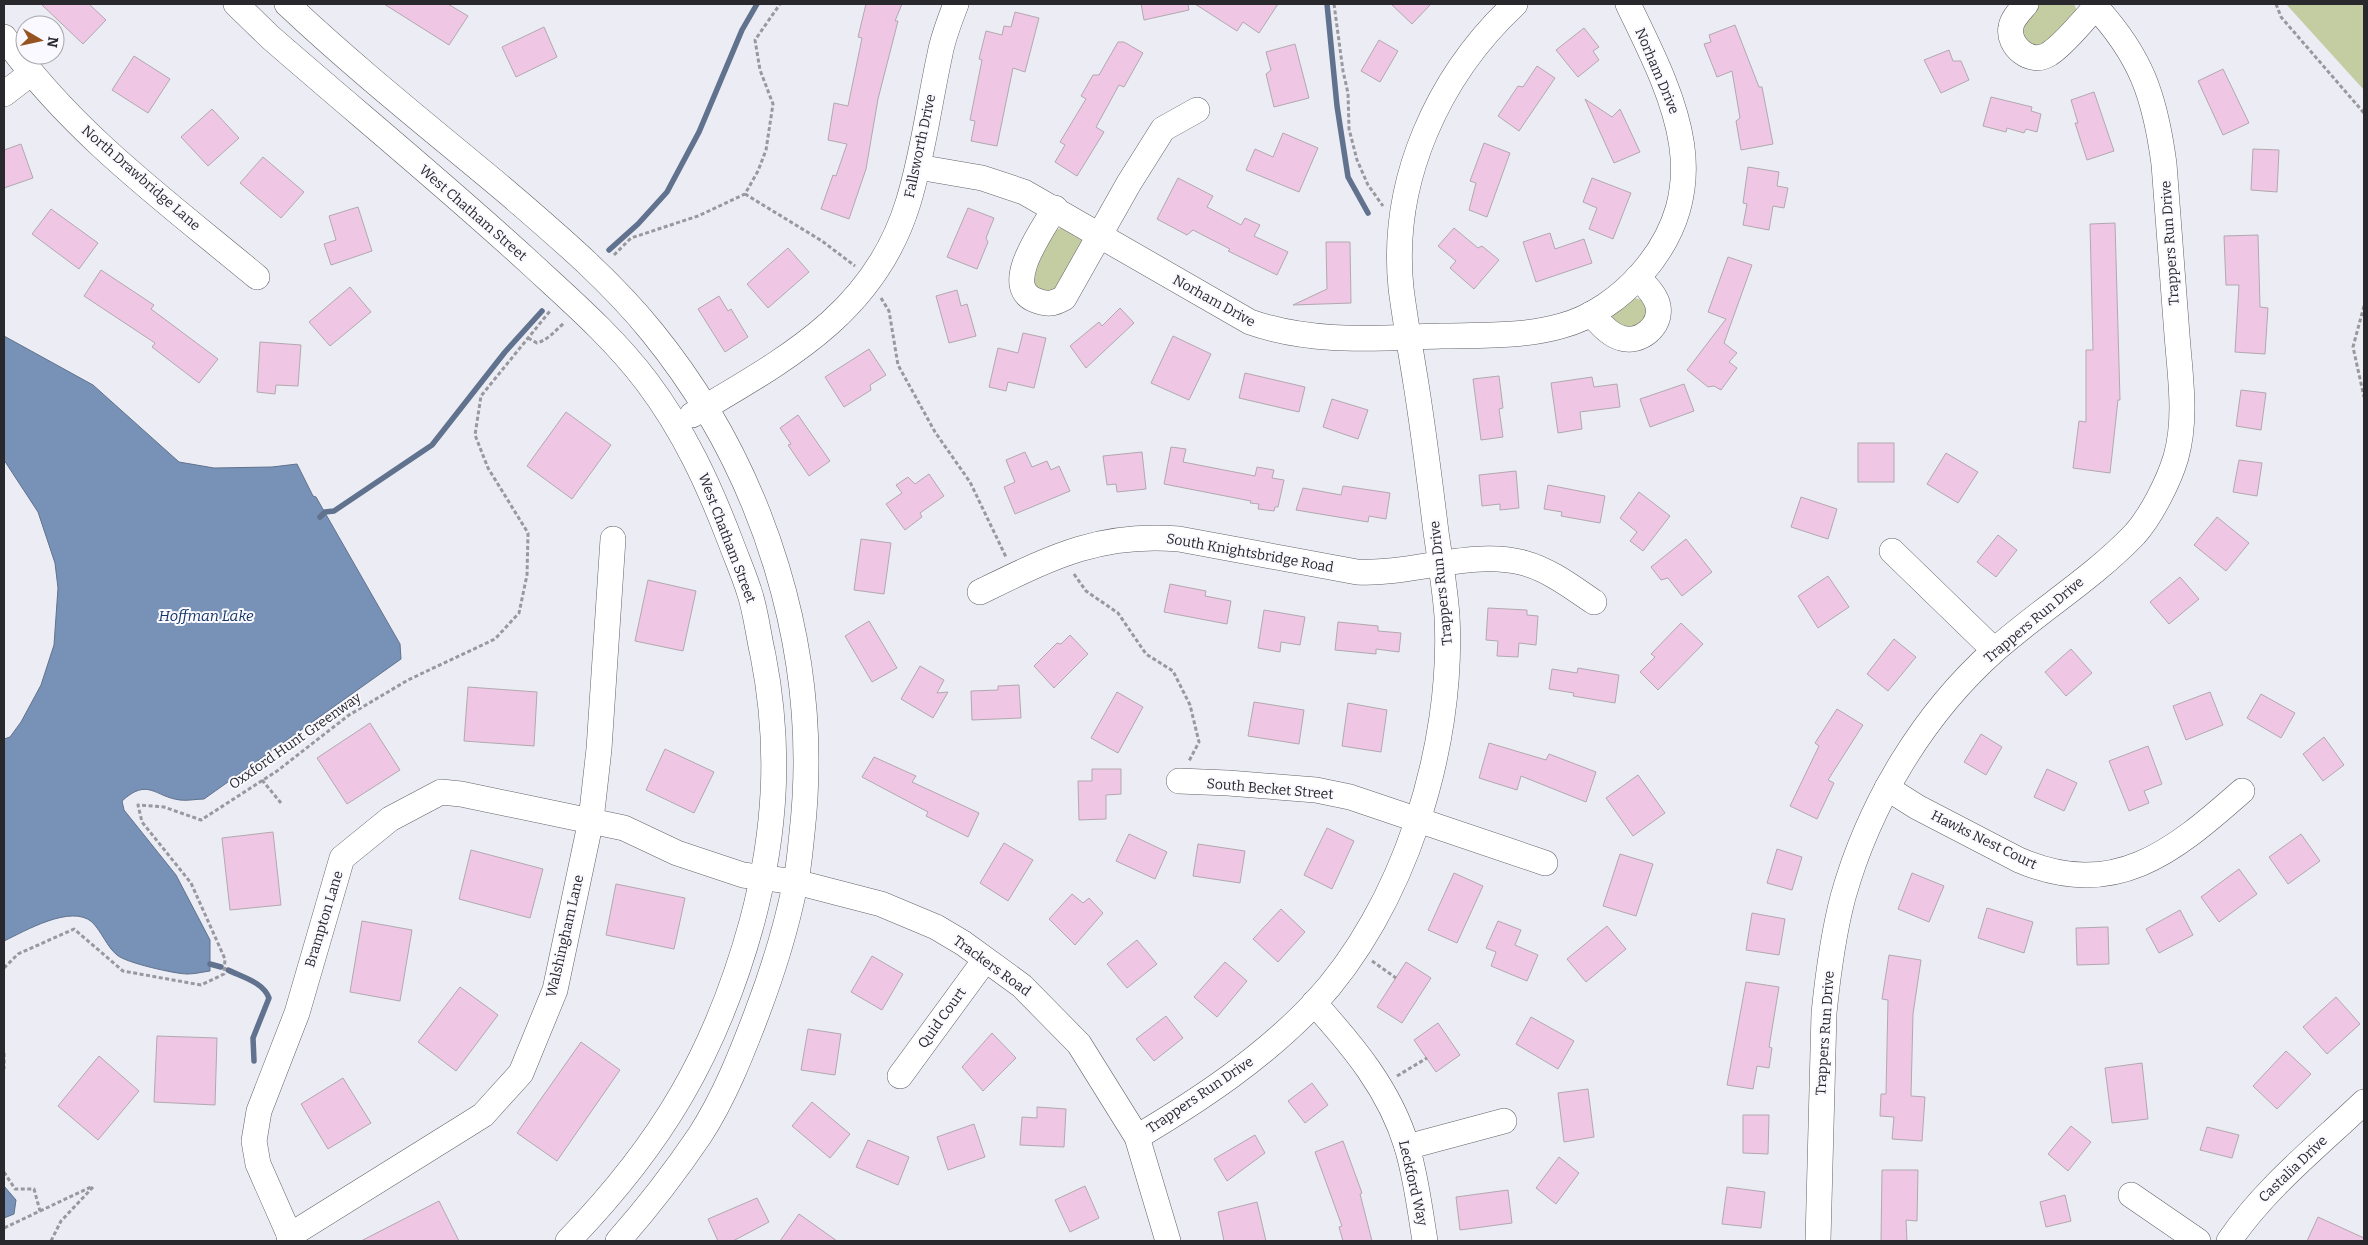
<svg xmlns="http://www.w3.org/2000/svg" width="2368" height="1245" font-family="Bitter,serif">
<rect width="100%" height="100%" fill="#ececf4"/>
<g fill="#c3cda1">
<polygon points="2038,4 2074,4 2077,11 2046,45 2031,46 2023,38 2021,28"/>
<polygon points="2286,4 2364,4 2364,90"/>
<polygon points="1061,228 1085,242 1062,288 1038,294 1030,273 1056,230"/>
<polygon points="1634,298 1642,300 1648,307 1648,314 1631,332 1611,321 1613,315"/>
</g>
<g fill="#7891b6" stroke="#60728d">
<path d="M4 336 93 385 179 462 214 468 272 467 297 464 313 496 316 497 400 644 401 659 204 799C196 799 188 801 180 800 155 797 148 777 122 801L124 810 176 875 210 940V971C202 972 195 974 187 974 176 974 126 963 117 955 107 947 102 932 92 922 71 904 25 931 4 941V739L10 737 21 722 41 685 54 645 58 588 55 563 38 512 4 460Z"/>
<polygon points="4,1186 16,1200 14,1214 4,1218"/>
</g>
<g fill="none" stroke-linecap="round" stroke-linejoin="round">
<g stroke="#60728d" stroke-width="5.5">
<polyline points="1327,4 1337,106 1348,177 1368,213"/>
<polyline points="609,250 638,224 667,192 699,132 742,30 757,4"/>
<polyline points="320,517 325,512 334,511 432,445 505,352 542,311"/>
<polyline points="210,964 221,967"/>
<path d="M228 970C242 977 263 982 269 998L253 1038 254 1061"/>
</g>
</g>
<g fill="#f0c6e5" stroke="#b1a9af">
<polygon points="41,4 89,4 106,20 83,44"/>
<polygon points="384,4 448,4 468,16 449,45"/>
<polygon points="866,4 902,4 895,21 898,21 878,99 866,169 849,219 821,209 833,175 836,176 847,144 828,140 834,103 848,106 862,38 858,37"/>
<polygon points="1141,4 1188,4 1189,10 1144,20"/>
<polygon points="1195,4 1278,4 1259,33 1243,22 1237,31"/>
<polygon points="1391,4 1431,4 1412,24"/>
<polygon points="1015,12 1039,18 1025,72 1013,68 997,146 971,141 975,121 970,120 982,60 979,59 986,31 1002,35 1004,26 1011,27"/>
<polygon points="1735,25 1759,87 1762,87 1773,144 1741,150 1736,121 1740,118 1732,71 1717,77 1704,44 1711,42 1709,35"/>
<polygon points="544,27 557,57 516,77 502,47"/>
<polygon points="1584,28 1599,47 1593,51 1599,60 1578,77 1556,50"/>
<polygon points="1379,40 1398,51 1380,82 1361,71"/>
<polygon points="1118,42 1124,42 1143,53 1124,87 1119,85 1096,127 1104,132 1077,176 1055,162 1065,145 1060,142 1086,99 1081,96 1093,75 1099,75"/>
<polygon points="1295,44 1309,98 1274,107 1266,74 1271,70 1266,52"/>
<polygon points="1949,50 1953,61 1961,61 1969,80 1941,93 1924,60"/>
<polygon points="134,56 170,79 148,113 112,90"/>
<polygon points="1537,66 1555,78 1519,131 1498,116 1518,86 1523,87"/>
<polygon points="2223,69 2249,123 2223,135 2198,81"/>
<polygon points="2094,92 2114,151 2087,160 2075,123 2078,123 2071,100"/>
<polygon points="1991,97 2032,107 2031,111 2041,114 2037,132 2026,129 2024,133 2007,128 2006,132 1983,126"/>
<polygon points="1585,99 1612,117 1620,109 1640,152 1614,163"/>
<polygon points="212,109 239,138 208,166 181,137"/>
<polygon points="1283,133 1318,148 1299,192 1246,170 1255,149 1273,157"/>
<polygon points="1484,143 1510,153 1487,217 1469,210 1476,183 1470,181"/>
<polygon points="21,144 33,178 4,188 4,150"/>
<polygon points="2253,149 2279,150 2277,192 2251,190"/>
<polygon points="263,157 304,192 281,218 240,183"/>
<polygon points="1748,167 1779,172 1777,186 1788,188 1784,208 1773,206 1769,230 1743,225 1747,204 1743,203"/>
<polygon points="1178,178 1213,196 1207,207 1241,225 1245,218 1260,225 1254,236 1288,252 1277,275 1228,251 1230,249 1193,230 1187,235 1157,219"/>
<polygon points="1592,178 1631,193 1613,239 1589,229 1597,208 1583,202"/>
<polygon points="358,207 372,251 331,265 324,244 336,240 329,216"/>
<polygon points="968,208 994,218 986,238 988,242 977,269 947,257"/>
<polygon points="51,209 98,243 79,269 32,234"/>
<polygon points="2115,223 2120,400 2118,400 2110,473 2073,468 2079,421 2086,422 2086,350 2093,350 2090,224"/>
<polygon points="1454,228 1478,248 1482,246 1499,260 1474,289 1450,268 1456,261 1438,246"/>
<polygon points="1550,233 1555,249 1584,239 1592,263 1536,282 1523,242"/>
<polygon points="2258,235 2260,307 2268,308 2265,354 2235,352 2239,285 2226,285 2224,236"/>
<polygon points="1326,242 1350,242 1351,303 1293,305 1327,289"/>
<polygon points="788,248 809,272 768,308 747,284"/>
<polygon points="1728,257 1752,265 1724,343 1737,353 1729,362 1737,368 1721,390 1714,386 1708,387 1687,370 1726,319 1708,312"/>
<polygon points="101,270 154,305 151,309 218,359 199,383 152,347 155,343 84,296"/>
<polygon points="350,287 371,312 330,346 309,322"/>
<polygon points="957,290 961,306 967,304 976,336 949,343 936,296"/>
<polygon points="719,296 728,311 731,309 748,337 725,352 698,309"/>
<polygon points="1120,308 1134,323 1086,368 1070,346 1099,322 1102,326"/>
<polygon points="1023,333 1046,338 1034,388 1008,382 1006,391 989,387 998,348 1018,353"/>
<polygon points="1173,336 1211,354 1189,400 1151,383"/>
<polygon points="260,342 301,345 298,386 276,385 275,394 257,392"/>
<polygon points="869,349 886,375 870,385 871,390 844,407 825,377"/>
<polygon points="1245,373 1305,387 1299,412 1239,398"/>
<polygon points="1499,376 1503,408 1499,409 1503,437 1481,440 1473,379"/>
<polygon points="1592,377 1594,387 1617,384 1620,407 1580,412 1582,429 1558,433 1551,383"/>
<polygon points="1684,384 1694,411 1650,427 1640,399"/>
<polygon points="2241,390 2266,393 2261,430 2236,426"/>
<polygon points="1332,399 1368,410 1358,439 1323,427"/>
<polygon points="566,412 611,445 572,499 527,466"/>
<polygon points="798,415 830,461 809,476 788,445 791,444 780,428"/>
<rect x="1858" y="443" width="36" height="39"/>
<polygon points="1171,447 1186,449 1183,462 1255,476 1257,467 1274,470 1272,478 1284,480 1278,507 1275,507 1274,511 1258,509 1259,504 1250,503 1251,501 1164,484"/>
<polygon points="1025,452 1032,467 1047,461 1051,470 1059,466 1070,491 1015,514 1004,487 1015,482 1006,460"/>
<polygon points="1142,452 1146,489 1117,492 1116,484 1107,485 1103,456"/>
<polygon points="1946,453 1978,472 1958,503 1927,484"/>
<polygon points="2239,460 2262,463 2257,496 2233,492"/>
<polygon points="1516,471 1519,508 1500,510 1500,504 1482,506 1479,475"/>
<polygon points="929,474 944,496 920,513 922,517 905,530 886,504 902,493 896,485 908,477 915,484"/>
<polygon points="1548,485 1605,496 1600,523 1561,516 1562,512 1544,509"/>
<polygon points="1343,486 1390,493 1386,519 1369,516 1368,522 1296,510 1303,488 1341,495"/>
<polygon points="1639,492 1670,516 1643,551 1630,541 1637,532 1620,518"/>
<polygon points="1801,497 1837,509 1828,539 1791,527"/>
<polygon points="2217,517 2249,543 2226,571 2194,545"/>
<polygon points="1998,535 2017,550 1996,577 1977,562"/>
<polygon points="861,539 891,543 884,594 854,590"/>
<polygon points="1686,539 1712,572 1682,596 1668,578 1661,580 1651,567"/>
<polygon points="1828,576 1849,607 1818,628 1798,596"/>
<polygon points="2180,577 2199,599 2169,624 2150,602"/>
<polygon points="648,580 696,591 683,651 635,641"/>
<polygon points="1170,584 1206,591 1205,596 1231,601 1227,624 1164,612"/>
<polygon points="1488,608 1527,610 1527,615 1538,616 1536,645 1519,643 1518,657 1497,656 1498,641 1486,640"/>
<polygon points="1264,610 1305,617 1300,645 1281,642 1280,652 1258,648"/>
<polygon points="869,621 897,668 872,682 845,636"/>
<polygon points="1338,622 1378,626 1378,631 1401,633 1399,652 1376,649 1376,654 1335,650"/>
<polygon points="1681,623 1703,644 1658,690 1640,672 1655,657 1651,654"/>
<polygon points="1070,635 1088,654 1054,688 1034,666 1057,643 1061,644"/>
<polygon points="1894,639 1916,657 1888,691 1867,674"/>
<polygon points="2071,649 2092,673 2066,696 2045,672"/>
<polygon points="920,666 944,680 937,693 948,692 933,718 901,699"/>
<polygon points="1578,668 1619,675 1615,703 1573,696 1574,693 1549,689 1552,669 1577,673"/>
<polygon points="1019,685 1021,718 972,720 971,691 998,690 998,686"/>
<polygon points="468,687 537,692 534,746 464,741"/>
<polygon points="1117,692 1143,707 1118,753 1091,738"/>
<polygon points="2210,692 2223,725 2186,740 2173,706"/>
<polygon points="2261,694 2295,713 2281,738 2247,718"/>
<polygon points="1254,702 1304,710 1299,744 1248,736"/>
<polygon points="1348,703 1387,710 1381,752 1342,746"/>
<polygon points="1837,709 1863,725 1828,780 1834,783 1817,819 1790,806 1819,746 1815,743"/>
<polygon points="370,723 400,770 347,804 317,758"/>
<polygon points="1981,734 2002,747 1986,775 1964,762"/>
<polygon points="2324,737 2344,765 2323,781 2303,754"/>
<polygon points="1489,743 1546,760 1549,754 1596,772 1586,802 1521,776 1517,790 1479,778"/>
<polygon points="2148,746 2162,784 2144,791 2149,803 2129,811 2109,761"/>
<polygon points="665,749 714,772 694,813 646,790"/>
<polygon points="874,757 916,776 912,782 979,813 968,837 926,816 928,812 862,777"/>
<polygon points="1092,769 1121,769 1121,794 1106,795 1106,819 1079,820 1078,781 1092,781"/>
<polygon points="2047,769 2077,783 2064,811 2034,797"/>
<polygon points="1638,775 1665,813 1633,836 1606,798"/>
<polygon points="1327,828 1354,841 1332,889 1304,875"/>
<polygon points="273,832 281,905 230,910 222,838"/>
<polygon points="1129,834 1167,852 1155,879 1116,861"/>
<polygon points="2301,834 2320,861 2288,884 2269,857"/>
<polygon points="1004,843 1033,860 1008,901 980,883"/>
<polygon points="1198,844 1245,851 1240,883 1193,876"/>
<polygon points="1777,849 1802,857 1792,890 1767,883"/>
<polygon points="471,850 543,869 530,918 459,899"/>
<polygon points="1620,854 1653,864 1636,916 1603,906"/>
<polygon points="2239,869 2257,894 2219,922 2201,897"/>
<polygon points="1454,873 1483,886 1457,943 1428,930"/>
<polygon points="1912,873 1944,886 1929,922 1898,909"/>
<polygon points="616,884 685,898 674,949 606,935"/>
<polygon points="1072,894 1083,903 1089,898 1103,913 1075,945 1049,919"/>
<polygon points="1987,908 2033,922 2024,953 1978,938"/>
<polygon points="1281,909 1305,932 1278,962 1253,939"/>
<polygon points="2180,910 2193,935 2159,953 2146,929"/>
<polygon points="1752,913 1785,919 1779,955 1746,950"/>
<polygon points="362,921 412,930 400,1001 350,992"/>
<polygon points="1498,921 1521,930 1515,945 1538,955 1527,981 1491,966 1496,952 1486,948"/>
<polygon points="1607,926 1626,949 1586,982 1567,959"/>
<polygon points="2108,927 2109,964 2077,965 2076,928"/>
<polygon points="1137,940 1157,964 1127,988 1107,964"/>
<polygon points="1889,955 1921,960 1913,1014 1911,1096 1925,1097 1922,1141 1892,1139 1894,1117 1880,1116 1881,1094 1886,1094 1888,1000 1882,999"/>
<polygon points="872,956 903,974 882,1010 851,992"/>
<polygon points="1225,962 1247,981 1217,1017 1194,997"/>
<polygon points="1406,962 1431,978 1402,1023 1377,1007"/>
<polygon points="1746,982 1779,987 1769,1047 1772,1048 1769,1068 1757,1066 1753,1089 1727,1085"/>
<polygon points="460,987 498,1015 456,1071 418,1042"/>
<polygon points="2336,997 2360,1024 2327,1054 2303,1027"/>
<polygon points="1166,1016 1183,1038 1154,1061 1136,1039"/>
<polygon points="1531,1017 1574,1041 1558,1069 1516,1044"/>
<polygon points="1438,1023 1460,1055 1436,1072 1414,1040"/>
<polygon points="808,1029 841,1034 835,1075 801,1070"/>
<polygon points="992,1033 1016,1058 983,1091 962,1067"/>
<polygon points="157,1036 217,1038 215,1105 154,1102"/>
<polygon points="581,1042 620,1070 557,1161 517,1133"/>
<polygon points="2286,1051 2311,1074 2277,1109 2253,1086"/>
<polygon points="99,1056 139,1091 98,1140 58,1106"/>
<polygon points="2142,1063 2148,1119 2112,1123 2105,1068"/>
<polygon points="343,1078 371,1123 328,1149 301,1104"/>
<polygon points="1312,1083 1328,1105 1305,1123 1288,1101"/>
<polygon points="1588,1089 1594,1137 1564,1142 1558,1093"/>
<polygon points="812,1102 850,1134 830,1158 792,1126"/>
<polygon points="1037,1107 1066,1109 1064,1147 1020,1145 1022,1117 1037,1118"/>
<polygon points="1743,1115 1769,1115 1768,1154 1743,1153"/>
<polygon points="974,1124 985,1157 948,1170 937,1137"/>
<polygon points="2071,1126 2091,1142 2068,1171 2048,1154"/>
<polygon points="2207,1127 2239,1135 2232,1158 2200,1150"/>
<polygon points="1255,1135 1265,1153 1227,1181 1214,1159"/>
<polygon points="868,1140 909,1157 898,1185 856,1167"/>
<polygon points="1343,1141 1362,1193 1360,1194 1372,1241 1343,1241 1339,1227 1342,1226 1315,1152"/>
<polygon points="1559,1157 1579,1173 1556,1204 1536,1188"/>
<polygon points="1882,1170 1918,1170 1917,1221 1906,1220 1907,1241 1881,1241"/>
<polygon points="1085,1186 1099,1218 1070,1232 1055,1200"/>
<polygon points="1727,1187 1765,1192 1761,1228 1722,1224"/>
<polygon points="1508,1190 1512,1223 1460,1230 1456,1197"/>
<polygon points="2065,1195 2071,1221 2046,1227 2040,1202"/>
<polygon points="757,1198 769,1222 733,1241 718,1241 708,1219"/>
<polygon points="439,1201 459,1241 361,1241"/>
<polygon points="1257,1202 1266,1241 1224,1241 1218,1212"/>
<polygon points="799,1214 837,1241 780,1241"/>
<polygon points="2318,1217 2364,1238 2364,1241 2307,1241"/>
</g>
<g fill="none" stroke-linecap="round" stroke-linejoin="round">
<defs>
<g id="minor">
<path d="M236 4 270 37C356 112 445 185 529 262 570 300 613 337 647 382 684 431 709 485 731 543 737 559 744 575 749 591 756 611 758 634 763 655 781 747 776 832 752 922 716 1053 662 1144 568 1241"/>
<path d="M287 4C357 70 434 131 508 193 559 237 610 280 652 332 765 471 822 655 802 833 800 851 799 868 795 885 786 929 773 971 757 1013 741 1055 724 1098 700 1135 675 1172 648 1207 618 1241"/>
<path d="M2026 4C2021 10 2012 19 2011 27 2007 46 2031 66 2049 54 2065 44 2082 21 2096 7"/>
<path d="M4 37C71 132 168 203 257 277"/>
<polyline points="4,94 30,74"/>
<path d="M918 167 982 178 1024 192 1250 322C1313 344 1376 338 1441 336 1481 335 1522 337 1561 326 1592 318 1621 297 1642 273 1720 183 1672 95 1628 4"/>
<path d="M1055 208C1044 228 1000 286 1035 300 1047 305 1053 304 1064 298L1129 183 1163 129 1197 110"/>
<path d="M1591 314C1600 323 1609 335 1621 338 1640 344 1662 326 1658 306 1656 295 1645 285 1638 277"/>
<path d="M692 415C784 360 874 314 908 203 923 155 929 104 940 54 943 37 950 20 956 4"/>
<polyline points="1892,551 1994,650"/>
<path d="M980 592C1050 558 1099 532 1179 539L1357 572C1413 575 1470 549 1524 563 1550 570 1573 588 1594 602"/>
<polyline points="1179,781 1228,783 1316,790 1350,797 1545,863"/>
<path d="M1887 788 1917 807 2019 860C2114 901 2173 852 2242 791"/>
<path d="M1314 1003C1353 1046 1390 1090 1407 1147 1416 1177 1420 1210 1425 1241"/>
<polyline points="900,1076 985,960"/>
<path d="M1137 1137C1201 1099 1261 1059 1313 1005 1404 908 1454 747 1447 616 1445 588 1440 560 1436 532 1430 483 1424 434 1416 384 1411 352 1405 320 1401 288 1390 181 1438 76 1515 4"/>
<polyline points="1407,1147 1504,1121"/>
<polyline points="2131,1195 2198,1241"/>
<polyline points="289,1236 483,1115 521,1073 555,990 591,820 599,749 613,539"/>
<polyline points="292,1241 258,1164 254,1141 259,1111 297,1013 342,858 390,819 441,792 461,794 624,828 677,853 743,875 796,882 881,904 936,927 963,943 1022,986 1079,1044 1137,1137 1168,1241"/>
<path d="M1818 1241 1824 1013C1828 974 1833 935 1843 897 1869 804 1923 714 1995 650 2040 610 2093 578 2135 534 2151 516 2169 481 2176 457 2187 418 2180 375 2177 335 2173 278 2168 221 2164 164 2155 96 2141 55 2093 4"/>
<path d="M2229 1241C2266 1187 2317 1147 2364 1102"/>
</g>
</defs>
<use href="#minor" stroke="#62626a" stroke-width="26"/>
<g stroke="#98989e" stroke-width="3" stroke-dasharray="4 2.5" stroke-linecap="butt">
<polyline points="1334,4 1343,71 1348,93 1349,129 1357,160 1368,185 1383,206"/>
<polyline points="2276,4 2281,17 2364,113"/>
<polyline points="745,194 822,241 855,266"/>
<polyline points="614,255 631,238 698,216 745,194 758,171 766,150 773,104 760,70 755,40 780,4"/>
<polyline points="881,298 889,311 898,365 935,432 970,482 1006,557"/>
<polyline points="2364,306 2353,347 2364,397"/>
<path d="M528 338 537 343C549 339 555 331 564 323"/>
<polyline points="1074,574 1086,591 1118,613 1146,654 1173,671 1190,705 1199,742 1189,761"/>
<polyline points="262,780 281,803"/>
<polyline points="1372,961 1396,978"/>
<polyline points="4,968 18,954 74,929 123,971 201,985 224,974 225,959 191,883 142,822 138,805 164,807 201,820 277,771 349,715 408,680 495,639 519,613 527,575 528,533 488,468 475,435 481,396 550,311"/>
<polyline points="4,1053 4,1069"/>
<polyline points="1397,1076 1427,1058"/>
<polyline points="4,1172 15,1189 34,1189 40,1211 4,1228"/>
<polyline points="40,1211 91,1187"/>
<polyline points="51,1241 61,1221 94,1186"/>
</g>
<use href="#minor" stroke="#fff" stroke-width="25"/>
</g>
<g text-anchor="middle" dominant-baseline="central" stroke-width="4" stroke-linejoin="round" paint-order="stroke">
<g font-size="14" fill="#29292d" stroke="#f9f9ff">
<text transform="translate(1657 71) rotate(67)">Norham Drive</text>
<text transform="translate(920 146) rotate(-78)">Fallsworth Drive</text>
<text transform="translate(141 178) rotate(41)">North Drawbridge Lane</text>
<text transform="translate(473 213) rotate(41)">West Chatham Street</text>
<text transform="translate(2170 243) rotate(-94)">Trappers Run Drive</text>
<text transform="translate(1214 301) rotate(29)">Norham Drive</text>
<text transform="translate(727 538) rotate(69)">West Chatham Street</text>
<text transform="translate(1250 553) rotate(10)">South Knightsbridge Road</text>
<text transform="translate(1441 583) rotate(-96)">Trappers Run Drive</text>
<text transform="translate(2034 620) rotate(-40)">Trappers Run Drive</text>
<text transform="translate(295 741) rotate(-35)">Oxxford Hunt Greenway</text>
<text transform="translate(1270 789) rotate(5)">South Becket Street</text>
<text transform="translate(1984 840) rotate(26)">Hawks Nest Court</text>
<text transform="translate(324 919) rotate(-73)">Brampton Lane</text>
<text transform="translate(565 936) rotate(-77)">Walshingham Lane</text>
<text transform="translate(992 966) rotate(36)">Trackers Road</text>
<text transform="translate(942 1018) rotate(-54)">Quid Court</text>
<text transform="translate(1825 1033) rotate(-86)">Trappers Run Drive</text>
<text transform="translate(1200 1095) rotate(-34)">Trappers Run Drive</text>
<text transform="translate(2293 1169) rotate(-44)">Castalia Drive</text>
<text transform="translate(1413 1183) rotate(77)">Leckford Way</text>
</g>
<g font-size="15" font-style="italic" fill="#133464" stroke="#f9f9ff">
<text x="206" y="616">Hoffman Lake</text>
</g>
</g>
<rect width="2368" height="1245" fill="none" stroke="#29292d" stroke-width="10"/>
<g transform="translate(40 40) rotate(99)"><circle r="24" fill="#f9f9ff" stroke="#a6a6ab"/>
<path d="M0-4L9 19L0 12L-9 19Z" fill="#965520"/>
<text y="-8" font-size="14" font-weight="bold" text-anchor="middle" fill="#29292d">N</text>
</g>
</svg>
